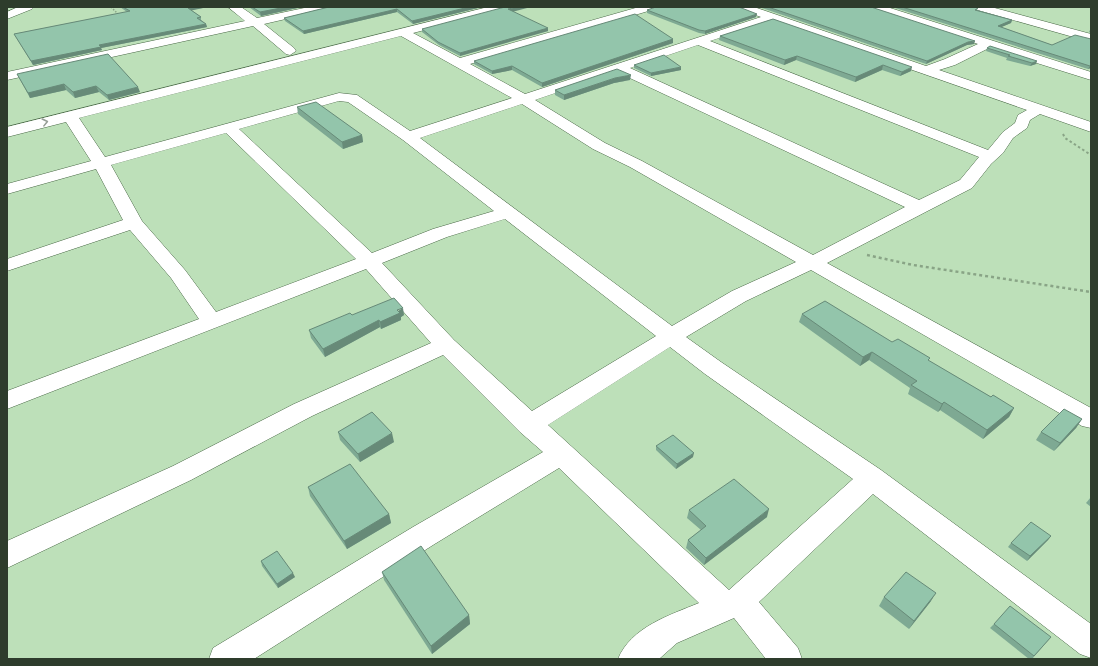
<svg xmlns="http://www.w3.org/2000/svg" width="1098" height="666" font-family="'Varela Round',sans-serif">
<rect width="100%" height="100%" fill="#bde0b9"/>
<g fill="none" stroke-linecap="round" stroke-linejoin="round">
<defs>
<g id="minor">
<polygon points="18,7 34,7 32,9 7,19 7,12"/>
<polygon points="228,7 241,7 257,18 309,7 331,7 329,9 264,24 294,48 296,51 290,55 286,54 253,26 7,80 7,72 245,21"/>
<path d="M488 7H507L505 9 413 33 460 58 639 7H657L655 9 470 64 525 94 761 17 739 9 737 7H754L926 66 945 59 978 44 871 9 869 7H887L1091 72V80L989 48 955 65 939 70 1091 122V132L1040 114 1030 120 1027 128 1013 138 1003 153 991 164 972 188 827 263 1091 408V428L1082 426 811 270 746 301 686 337 721 362 881 470 1091 624V658L1080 654 873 494 759 602 798 648 802 659H766L734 618 677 643 659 659H618C631 627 670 615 699 603L559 468 433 545 254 659H209L213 648 413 527 543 452 520 432 443 355 312 416 191 480 7 568V541L173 466 294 404 431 343 366 269 7 409V391L199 319 171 278 130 230 7 271V259L123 220 96 169 7 194V184L91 161 66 122 7 137V127ZM772 21 1027 110 1018 115 1015 123 1003 132 988 150 710 41ZM401 36 512 98 410 131 357 95 339 93 105 157 79 118ZM698 45 979 157 960 180 919 200 630 68ZM617 72 905 207 813 255 642 161 605 143 535 100ZM339 101 348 102 403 140 494 211 433 229 372 253 239 129ZM522 104 593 149 630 167 796 262 732 291 672 326 420 138ZM226 133 356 259 216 312 185 270 142 221 111 165ZM505 219 656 336 532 411 454 340 382 263 447 237ZM670 347 705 374 853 479 729 590 548 425Z"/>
<polygon points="972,7 991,7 1091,34 1091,42 974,9"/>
</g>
</defs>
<use href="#minor" stroke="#496846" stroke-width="1"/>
<polyline stroke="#89a486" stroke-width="1.5" stroke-dasharray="1.5 1.5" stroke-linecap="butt" points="111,7 119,15"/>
<polyline stroke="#89a486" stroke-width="2" stroke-dasharray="2.5 2.5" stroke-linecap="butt" points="1063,134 1065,138 1091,155"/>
<polyline stroke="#89a486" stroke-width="2.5" stroke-dasharray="3 3" stroke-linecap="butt" points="867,255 913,265 1091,292"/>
<use href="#minor" fill="#fff" fill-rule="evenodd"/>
</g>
<g fill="#7ea993">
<polygon points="120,7 208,7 191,10 201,17 201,20 206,24 207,27 101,48 102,50 33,65 14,34 127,12"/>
<polygon points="249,7 302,7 261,16"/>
<polygon points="329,7 482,7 413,24 397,12 304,34 285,21 284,18"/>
<polygon points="759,7 871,7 974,44 967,45 926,64"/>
<polygon points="892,7 974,7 978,8 977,10 1012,20 1011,23 1001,27 1052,45 1091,39 1091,68 1088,69"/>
<polygon points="647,10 756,17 705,34 699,33 647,13"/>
<polygon points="513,12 548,31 460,56 439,45 422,32 422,29"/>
<polygon points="773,19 911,71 900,76 882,70 855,82 796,60 784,65 719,40 720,36"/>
<polygon points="1091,28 1091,33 1089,32"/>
<polygon points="673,39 673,43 542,87 512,70 492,74 474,64 474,61"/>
<polygon points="990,46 1036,64 1030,66 1006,60 1007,58 986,51 987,48"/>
<polygon points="634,65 681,70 651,76 634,68"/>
<polygon points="17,74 140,92 109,100 99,92 75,98 66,90 30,98"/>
<polygon points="630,80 614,83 564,100 555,95 555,90"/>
<polygon points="297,107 362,135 363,142 343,149 298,114"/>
<polygon points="802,314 892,342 929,361 991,397 1014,408 1009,417 983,439 940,410 938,412 908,394 910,388 869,360 860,366 799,322"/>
<polygon points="352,315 404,315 401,317 401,320 381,329 380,327 325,357 311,338 309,330"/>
<polygon points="1082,419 1076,428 1054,451 1036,440 1041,432"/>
<polygon points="338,432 394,442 360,462 340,440"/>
<polygon points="656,446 693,457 676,469 656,450"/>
<polygon points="308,487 389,514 391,523 347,549 310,496"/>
<polygon points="1091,497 1091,507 1086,503"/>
<polygon points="689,510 767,517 704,565 686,548 688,540 701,530 687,518"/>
<polygon points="1051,536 1048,540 1027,561 1008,547 1011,543"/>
<polygon points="261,561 295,577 278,588 262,566"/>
<polygon points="382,572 469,615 470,624 432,654 384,580"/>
<polygon points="884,597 931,601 909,629 879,606"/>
<polygon points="994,624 1051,637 1032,659 1029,659 990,628"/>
</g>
<g fill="#678a78">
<polygon points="192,7 208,7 189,11 188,8"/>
<polygon points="286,7 302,7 261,16 260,12"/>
<polygon points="469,7 482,7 413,24 412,21"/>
<polygon points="518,7 531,7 508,13 508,9"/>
<polygon points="397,9 397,12 304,34 303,31"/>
<polygon points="757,14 756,17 705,34 705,31"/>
<polygon points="1012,20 1011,23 997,29 998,26"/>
<polygon points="206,24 207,27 101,48 102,50 33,65 31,61 99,45"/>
<polygon points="548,28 548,31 460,56 460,53"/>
<polygon points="673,39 673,43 542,87 542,83"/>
<polygon points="975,41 974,44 967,45 926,64 927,61 968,42"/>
<polygon points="797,56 796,60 784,65 785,60"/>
<polygon points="1037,61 1036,64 1030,66 1032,63"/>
<polygon points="883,65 882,70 855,82 856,77"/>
<polygon points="1091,65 1091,68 1088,69 1090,66"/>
<polygon points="512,66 512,70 492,74 492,71"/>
<polygon points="681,67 681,70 651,76 651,73"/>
<polygon points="912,67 911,71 900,76 902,72"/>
<polygon points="631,75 630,80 614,83 564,100 564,95 615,78"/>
<polygon points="64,84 66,90 30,98 28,93"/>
<polygon points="96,86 99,92 75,98 73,92"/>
<polygon points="138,87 140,92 109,100 107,95"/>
<polygon points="362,135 363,142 343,149 342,142"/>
<polygon points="403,308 404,315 401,317 401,320 381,329 380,322"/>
<polygon points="379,320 380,327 325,357 323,349"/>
<polygon points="872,352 869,360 860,366 863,357"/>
<polygon points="944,402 940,410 938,412 942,404"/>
<polygon points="1014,408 1009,417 983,439 987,430"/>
<polygon points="1082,419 1076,428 1054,451 1060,443"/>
<polygon points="392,433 394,442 360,462 358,454"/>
<polygon points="694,453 693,457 676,469 677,464"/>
<polygon points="769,509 767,517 704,565 706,558"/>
<polygon points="389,514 391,523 347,549 344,541"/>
<polygon points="1051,536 1048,540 1027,561 1030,556"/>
<polygon points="293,573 295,577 278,588 277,584"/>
<polygon points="936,593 931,601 909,629 914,621"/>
<polygon points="469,615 470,624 432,654 431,646"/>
</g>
<g fill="#93c5ab" stroke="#678a78">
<polygon points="123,7 192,7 188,8 201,17 197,18 206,24 99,45 101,47 31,61 14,34 130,11"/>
<polygon points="252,7 286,7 260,12"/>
<polygon points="329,7 469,7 412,21 397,9 303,31 284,18"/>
<polygon points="505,7 518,7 508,9 548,28 460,53 438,42 422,29"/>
<polygon points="656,7 739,7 757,14 705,31 699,30 647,10"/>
<polygon points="768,7 871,7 975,41 968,42 927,61"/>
<polygon points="902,7 974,7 978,8 975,10 1012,20 998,26 1052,45 1075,35 1091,39 1091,65 1090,66"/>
<polygon points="635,14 673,39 542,83 512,66 492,71 474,61"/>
<polygon points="773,19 912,67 902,72 883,65 856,77 797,56 785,60 720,36"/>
<polygon points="990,46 1037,61 1032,63 1008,56 1010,55 987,48"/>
<polygon points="108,54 138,87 107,95 96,86 73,92 64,84 28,93 17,74"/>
<polygon points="664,55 681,67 651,73 634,65"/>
<polygon points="617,69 631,75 615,78 564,95 555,90"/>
<polygon points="316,102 362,135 342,142 297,107"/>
<polygon points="394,298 403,308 397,310 400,313 380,322 379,320 323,349 309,330 350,313 352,315"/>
<polygon points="825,301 892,342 898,339 930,358 928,360 991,397 993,395 1014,408 987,430 944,402 942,404 911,385 917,381 872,352 863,357 802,314"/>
<polygon points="1064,409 1082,419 1060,443 1041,432"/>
<polygon points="372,412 392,433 358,454 338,432"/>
<polygon points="673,435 694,453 677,464 656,446"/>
<polygon points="350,464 389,514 344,541 308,487"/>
<polygon points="734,479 769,509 706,558 688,540 706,526 689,510"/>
<polygon points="1031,522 1051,536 1030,556 1011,543"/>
<polygon points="421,546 469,615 431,646 382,572"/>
<polygon points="277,551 293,573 277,584 261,561"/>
<polygon points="906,572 936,593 914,621 884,597"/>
<polygon points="1010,606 1051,637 1034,656 994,624"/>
</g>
<defs><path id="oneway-chevron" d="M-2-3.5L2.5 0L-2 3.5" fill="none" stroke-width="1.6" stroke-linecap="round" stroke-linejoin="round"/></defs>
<use stroke="#969e96" href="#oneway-chevron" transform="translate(45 122) rotate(-14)"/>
<rect width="1098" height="666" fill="none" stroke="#2e3c2c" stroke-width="16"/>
</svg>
